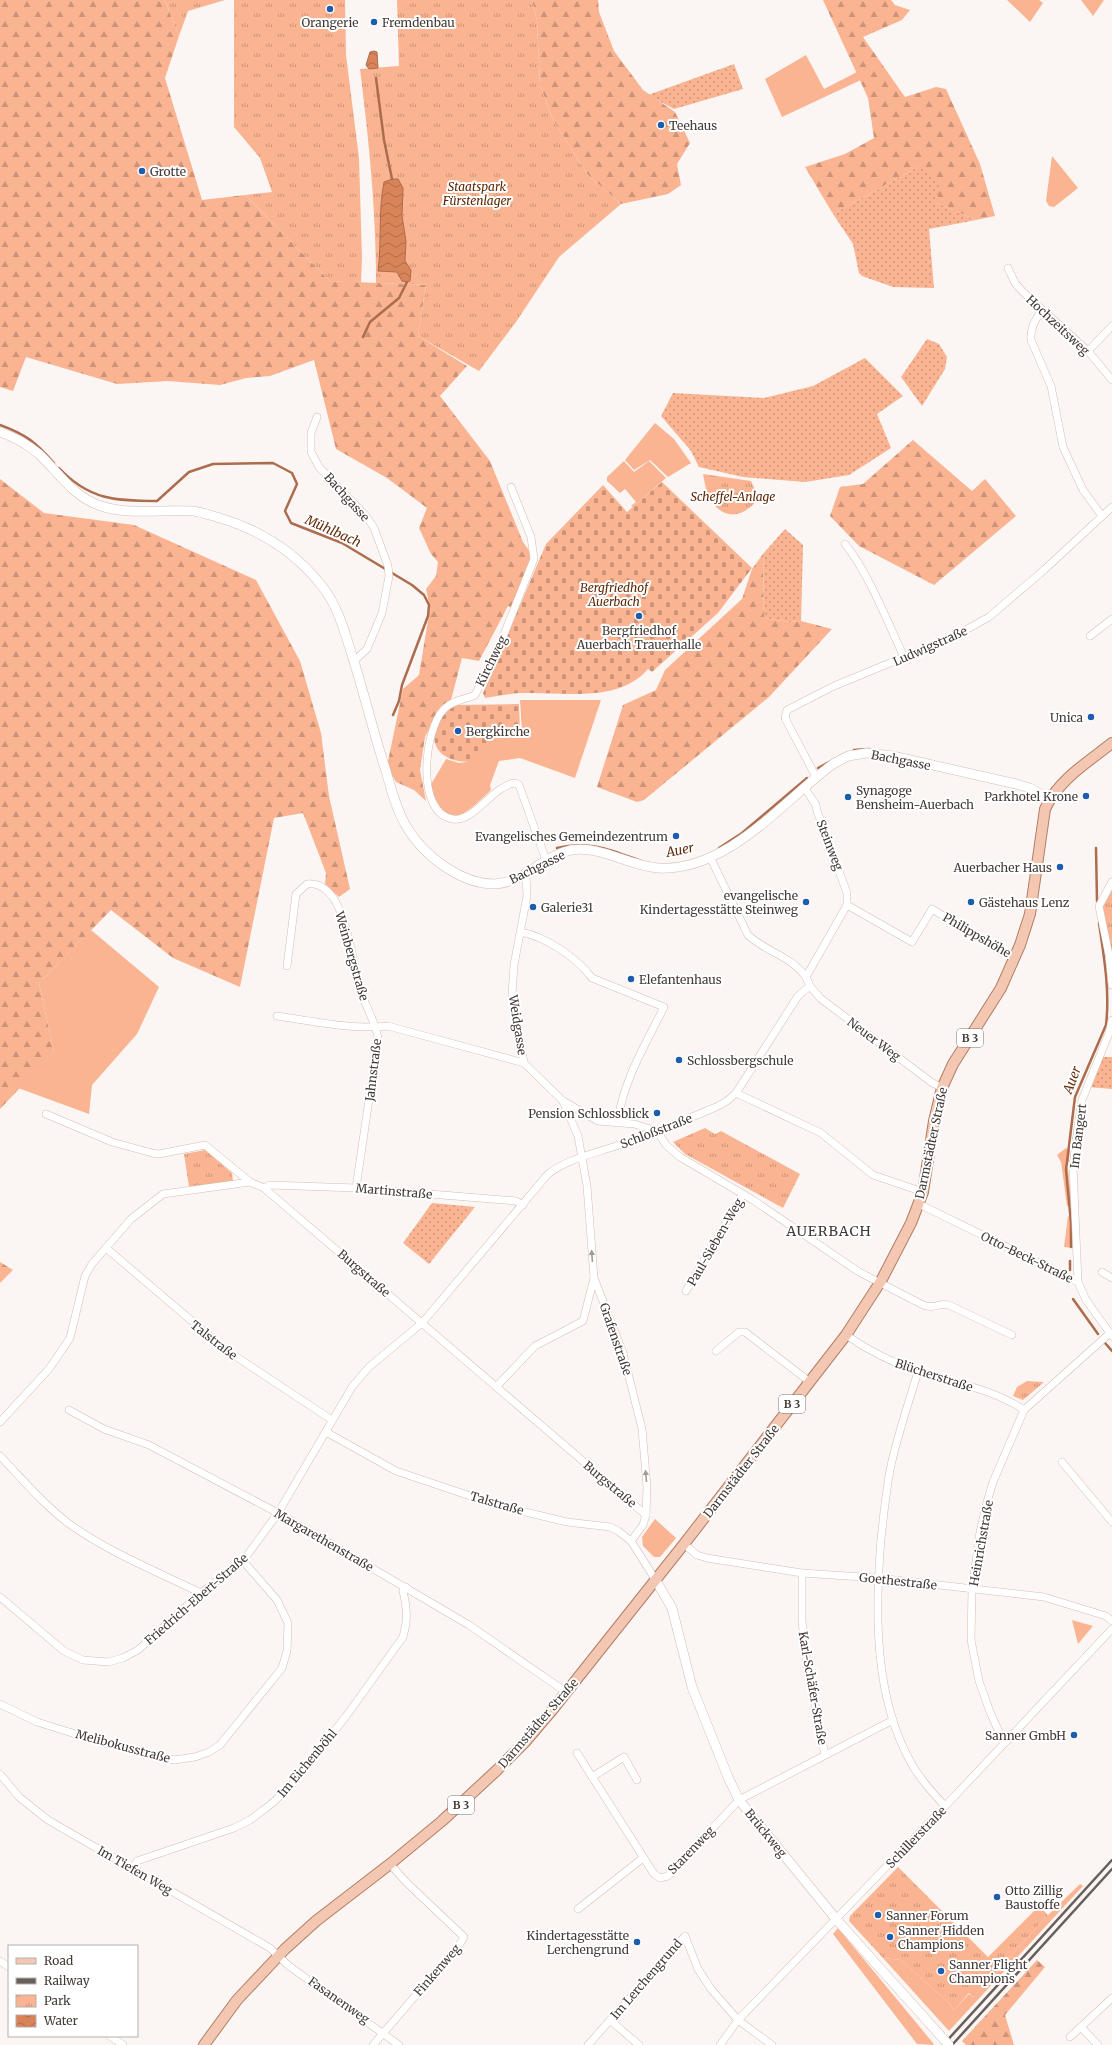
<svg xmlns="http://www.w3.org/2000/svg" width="1112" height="2045" font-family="Merriweather,serif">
<defs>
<pattern id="forest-firs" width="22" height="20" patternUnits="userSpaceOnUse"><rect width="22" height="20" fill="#fab492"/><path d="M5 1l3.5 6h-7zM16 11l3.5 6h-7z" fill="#cc9378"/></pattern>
<pattern id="cemetery-stones" width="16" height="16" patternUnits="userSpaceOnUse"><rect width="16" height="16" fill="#fab492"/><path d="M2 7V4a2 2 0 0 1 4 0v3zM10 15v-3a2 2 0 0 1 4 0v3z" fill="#cc9378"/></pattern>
<pattern id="park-tufts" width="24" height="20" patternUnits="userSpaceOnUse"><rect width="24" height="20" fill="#fab492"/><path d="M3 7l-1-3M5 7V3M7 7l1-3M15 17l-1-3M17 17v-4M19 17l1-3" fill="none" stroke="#cc9378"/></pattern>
<pattern id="garden-dots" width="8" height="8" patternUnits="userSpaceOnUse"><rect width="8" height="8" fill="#fab492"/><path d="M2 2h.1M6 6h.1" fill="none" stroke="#cc9378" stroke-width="1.8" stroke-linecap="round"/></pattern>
<pattern id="water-waves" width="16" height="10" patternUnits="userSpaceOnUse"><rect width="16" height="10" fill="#d98358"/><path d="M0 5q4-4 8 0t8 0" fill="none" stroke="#b26c4a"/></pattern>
</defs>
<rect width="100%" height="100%" fill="#fbf6f4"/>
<g fill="#fab492">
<polygon points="1007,0 1039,0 1043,3 1030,22"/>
<polygon points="1081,0 1104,0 1093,16"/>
<polygon points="806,55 824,89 857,72 861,80 782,117 765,79"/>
<polygon points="1052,156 1078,188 1054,207 1049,206 1046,201"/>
<polygon points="655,423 674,439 691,463 668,477 650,460 634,470 625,460"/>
<polygon points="624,461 634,472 649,461 666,478 633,507 631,506 636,502 625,489 620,493 607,481 607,477"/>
<path d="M520 700H601L575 778 520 758 499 761 490 785 491 790C463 816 448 834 430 786L446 759 459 763 466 762 495 731 522 732Z"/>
<polygon points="91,930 159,987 137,1034 92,1085 89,1114 18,1088 54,1052 39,983"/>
<polygon points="1066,1148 1070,1150 1068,1169 1072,1205 1067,1206 1061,1162 1057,1155"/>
<polygon points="1068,1216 1074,1221 1073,1248 1064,1247"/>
<polygon points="655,1519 676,1538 660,1557 654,1557 643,1546 642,1537"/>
<polygon points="1072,1620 1093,1626 1078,1644"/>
<polygon points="1080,1884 1083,1886 949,2031 883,1958 901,1960 950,2004 954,2010 969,1994 973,1997 1048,1915"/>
<polygon points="838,1928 933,2043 934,2045 917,2044 833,1934"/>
</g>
<g fill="url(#forest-firs)">
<polygon points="0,0 165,0 179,36 165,78 202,200 245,195 330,281 426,285 418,336 467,366 440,396 490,461 523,542 532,555 511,607 508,606 479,661 462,658 451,700 438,712 425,737 420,770 426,801 414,790 396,782 387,766 403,689 419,675 430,608 426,589 436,576 438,562 431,554 419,528 427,508 387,478 336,449 314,360 270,376 246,378 220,385 168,381 117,384 26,357 13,391 0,387"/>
<polygon points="532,0 598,0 599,12 614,51 643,90 675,112 690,143 677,164 681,185 668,194 621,204 588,175 553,120 540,85 537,21"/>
<polygon points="823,0 891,0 895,5 910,10 902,20 863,37 905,97 936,87 946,89 980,164 995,216 976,220 937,203 918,167 833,214 805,167 845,154 874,138 868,98"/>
<polygon points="913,440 972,491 985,479 1016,516 934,585 859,546 830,516 840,487 863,484"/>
<polygon points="0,479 44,513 134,525 256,580 300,661 321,733 329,796 350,889 339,897 325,884 326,873 303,813 274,818 240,987 173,958 111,910 39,983 54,1052 0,1109"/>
<polygon points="763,554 764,618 789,622 801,621 832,629 769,697 644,800 637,802 597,787 623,705 656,690 665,670 742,599 752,569"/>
<polygon points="0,1262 13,1270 0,1283"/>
<polygon points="1037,1960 1045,1967 1005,2015 1014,2045 966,2045 962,2041"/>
</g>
<g fill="url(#cemetery-stones)">
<path d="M662 482 752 568 718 613 652 672 648 669C619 703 565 692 525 693 512 693 498 696 485 698L483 693 546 544 603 485 627 512Z"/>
<path d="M519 704 520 731 493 732C487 740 480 754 473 759 468 762 463 762 458 761 423 753 431 721 455 705Z"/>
</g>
<g fill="url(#park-tufts)">
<polygon points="165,0 225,0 188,11 179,36"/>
<polygon points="234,0 345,0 346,55 359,158 362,258 361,283 330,281 245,195 272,192 260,158 234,127"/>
<path d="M397 0H532L537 21 540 85 553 120 588 175 621 204 559 257 516 322 479 371 418 336 426 285 376 283C376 209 369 142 360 69L399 66Z"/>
<path d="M703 474 751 481 759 498C747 513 731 522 715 506 707 499 705 484 703 474Z"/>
<polygon points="1112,890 1112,954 1102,908"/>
<polygon points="705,1128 715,1134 721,1131 800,1174 783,1208 685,1154 673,1142"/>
<polygon points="205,1150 232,1173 233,1182 189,1187 184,1154"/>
<polygon points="1027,1381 1044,1382 1023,1400 1013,1396 1017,1387"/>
<polygon points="898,1867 988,1957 1039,1906 1048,1915 973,1997 969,1993 954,2010 950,2004 901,1960 883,1958 849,1921 850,1916"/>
</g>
<g fill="url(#garden-dots)">
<polygon points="734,64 743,89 674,109 648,95"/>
<polygon points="918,167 940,180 937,203 976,220 929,229 934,288 893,287 862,276 859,273 853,244 833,214"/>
<polygon points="927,339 939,344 947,357 945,369 922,406 901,377"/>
<polygon points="865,358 903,396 877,414 891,448 849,475 805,482 743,477 699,467 691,451 661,416 673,393 764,398 813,386"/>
<polygon points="785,529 803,545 801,621 789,622 764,618 763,554"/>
<polygon points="1102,1057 1112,1057 1112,1089 1089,1087"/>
<polygon points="432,1203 475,1207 429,1264 403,1243"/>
</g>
<g fill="url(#water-waves)" stroke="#ac6d4e">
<polygon points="374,51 377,52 378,68 369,69 366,65 370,52"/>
<path d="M392 179H398L403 188 402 216 406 241 405 261 411 270 410 281 407 282 402 281 397 272 378 271C382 241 378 211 384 182Z"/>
</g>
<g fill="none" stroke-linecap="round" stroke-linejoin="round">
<g stroke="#ac6d4e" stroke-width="2.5">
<polyline points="376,78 384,140 392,179"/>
<polyline points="363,337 370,322 399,298 407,282"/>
<path d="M0 425C27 435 35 442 54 463"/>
<path d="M59 468C89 500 116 501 157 501L189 472 213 464 273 463 292 473 297 484 285 511 291 523 342 543 412 585 424 595 429 605 428 616 402 685 399 701 393 715"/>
<polyline points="854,750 869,749"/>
<polyline points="818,768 846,753"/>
<path d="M557 848C589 840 611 850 641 861"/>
<polyline points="719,848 742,833 807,778"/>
<polyline points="1096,848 1097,901"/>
<path d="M1071 1247V1223L1066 1170 1075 1097 1106 1025C1110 991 1104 957 1099 923"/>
<polyline points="1070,1270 1070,1261"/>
<polyline points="1073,1299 1098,1334"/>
<polyline points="1105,1343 1112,1351"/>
</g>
<defs>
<g id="street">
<polyline points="1008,268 1015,283 1023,292 1088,351 1112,380"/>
<path d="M1042 310C1035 320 1030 328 1031 340L1051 386 1063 447 1083 490 1102 516"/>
<polyline points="1088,351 1112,326"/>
<polyline points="317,417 311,433 311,452 319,467 366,516 374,528 388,566 389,576 382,613 367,649 354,661"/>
<path d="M511 487 531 537 534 559 499 647 475 695C464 700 453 700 444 709 424 729 415 814 453 819 475 822 492 786 515 783L519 785 546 860"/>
<path d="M845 544C868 572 888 623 904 657"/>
<polyline points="1090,636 1112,619"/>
<polyline points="816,777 785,718 787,710 834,686 953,637 989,617 1044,570 1112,507"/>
<path d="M711 859 748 935C766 952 791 956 806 977"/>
<polyline points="526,875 527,896 514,965 512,995 524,1063 563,1101 578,1136 587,1186 594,1278 623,1353 642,1429 647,1487 646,1515 643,1525 631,1541"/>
<polyline points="1112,882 1099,906 1109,955 1112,985"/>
<polyline points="847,905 912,942 932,909 1003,953 1015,957"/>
<path d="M521 932C546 937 576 957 592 978L664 1007C646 1044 623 1080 618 1121"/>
<path d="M287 966 296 894 307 884C347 880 351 962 360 989 365 1006 375 1020 378 1038L356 1188"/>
<polyline points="810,986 820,998 931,1082 942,1088"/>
<path d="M277 1016C313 1021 352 1030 388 1026L524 1063"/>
<polyline points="736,1093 821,1133 873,1175 923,1192"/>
<path d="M563 1101 598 1121 634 1124 657 1131 666 1145 680 1157 753 1200 859 1272 923 1305C935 1310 938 1302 949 1305L1012 1335"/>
<polyline points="46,1114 112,1142 152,1153 159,1154 205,1145 250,1182 264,1188 646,1515"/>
<polyline points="264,1188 270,1185 356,1188 516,1201 523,1205"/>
<polyline points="919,1204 1078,1282 1086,1300 1112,1336"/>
<polyline points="106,1248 226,1350 332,1420"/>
<polyline points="1102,1272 1112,1278"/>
<polyline points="1078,1282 1073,1166 1078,1126 1082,1100 1109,1033 1112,1020"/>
<polyline points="686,1291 743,1194"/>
<path d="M846 1335C869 1351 893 1363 920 1372 955 1383 993 1389 1024 1410"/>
<polyline points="716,1351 739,1332 745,1332 810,1382"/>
<path d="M918 1372C909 1401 899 1431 892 1461 886 1487 884 1513 881 1539 875 1612 874 1695 910 1761 919 1778 932 1792 945 1806"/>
<polyline points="496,1387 535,1346 583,1321 594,1278"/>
<polyline points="69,1410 104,1429 149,1445 278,1513 469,1625 566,1692"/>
<polyline points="0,1422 49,1369 70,1338 85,1276 92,1264 131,1219 163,1194 250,1182"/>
<polyline points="326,1432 396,1471 500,1506 567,1522 610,1527 618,1531 631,1541 655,1579"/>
<path d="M0 1456C22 1479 43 1504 68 1523 108 1552 156 1571 201 1593"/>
<polyline points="1062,1462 1112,1522"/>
<polyline points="684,1544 697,1555 707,1558 802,1573 878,1578 1044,1597 1106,1616 1112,1621"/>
<polyline points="802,1573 802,1621 807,1665 825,1755"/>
<path d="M0 1597 64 1651 83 1660 108 1662 123 1658 138 1650 201 1593 243 1561 278 1513 352 1387 369 1367 422 1323 548 1174C568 1159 592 1154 616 1146 650 1135 683 1121 716 1107L727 1101 736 1093 798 996 810 986 806 977 847 905V893L817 811 816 805 804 787"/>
<polyline points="0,1704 37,1722 104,1743 174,1760 195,1757 209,1752 220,1745 282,1668 287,1651 288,1623 277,1600 243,1561"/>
<polyline points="1007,1741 1000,1734 990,1712 979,1681 971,1640 972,1590 980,1532 987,1502 993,1482 1024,1410 1109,1334"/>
<polyline points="577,1753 654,1874 660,1878 668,1876 739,1800 893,1720"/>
<polyline points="0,1774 19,1797 48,1820 270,1948 289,1966 399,2045"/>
<polyline points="592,1777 624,1757 637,1780"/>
<path d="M133 1868 137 1861 234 1828 250 1820 270 1805 289 1788 347 1715 403 1637C408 1620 407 1608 403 1591L406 1587"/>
<polyline points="578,1909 643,1858"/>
<polyline points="0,1961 9,1967"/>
<polyline points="610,2020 639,2045"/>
<polyline points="1081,2027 1098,2045"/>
<polyline points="110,2036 123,2045"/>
<polyline points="1070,2037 1112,1998"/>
<polyline points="373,2045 460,1944 464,1937 406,1882 390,1864"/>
<polyline points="588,2045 685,1936 698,1969 711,1989 738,2020 772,2045"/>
<polyline points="720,2045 738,2020 949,1802 1112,1629"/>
</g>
<g id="secondary">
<path d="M0 432C14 437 27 444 39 454 58 472 72 495 98 505 128 516 162 509 193 511 202 512 212 516 220 518 260 530 296 553 322 586 337 605 344 629 351 652 364 692 373 732 386 771 391 789 396 808 405 824 415 842 430 857 447 868 462 878 477 884 495 884 525 882 542 856 571 850 601 845 628 866 658 868 727 872 782 802 833 764L848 756 867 753 893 756 1016 784 1030 788 1049 799"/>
<polyline points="655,1579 672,1608 692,1687 728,1777 739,1800 836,1919 930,2024"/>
</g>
<path id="primary" d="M204 2045 237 2000 285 1949 316 1921 390 1864 442 1821 496 1771 525 1742 553 1709 684 1544 846 1335 881 1281 911 1223 923 1192 934 1121 942 1088 953 1064 1001 988 1020 945 1030 914 1045 809C1058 780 1088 762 1112 743"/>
</defs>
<use href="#street" stroke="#d5bdb2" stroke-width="8"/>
<use href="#secondary" stroke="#d5bdb2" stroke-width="10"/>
<use href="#primary" stroke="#b17e64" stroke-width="12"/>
<use href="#street" stroke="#fff" stroke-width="7"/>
<use href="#secondary" stroke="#fff" stroke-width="9"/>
<use href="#primary" stroke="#f4c7b2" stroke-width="10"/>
<g stroke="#685f5b" stroke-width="2.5">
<polyline points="943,2045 1112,1860"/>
<polyline points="952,2045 1112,1869"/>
</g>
<defs>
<polyline id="secondary-bridge" points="930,2024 949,2045"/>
</defs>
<use href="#secondary-bridge" stroke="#d5bdb2" stroke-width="10" stroke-linecap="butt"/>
<use href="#secondary-bridge" stroke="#fff" stroke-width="9"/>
</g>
<defs><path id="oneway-solid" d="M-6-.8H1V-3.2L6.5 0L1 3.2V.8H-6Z"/></defs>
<g fill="#a19c9a">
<use href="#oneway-solid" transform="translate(592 1256) rotate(-94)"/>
<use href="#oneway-solid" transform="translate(646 1476) rotate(-95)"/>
</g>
<g fill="#1e5dae" stroke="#fff" stroke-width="1.5">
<circle cx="330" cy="9" r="4"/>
<circle cx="374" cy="22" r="4"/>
<circle cx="661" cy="125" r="4"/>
<circle cx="142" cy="171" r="4"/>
<circle cx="639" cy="616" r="4"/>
<circle cx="1091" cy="717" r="4"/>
<circle cx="458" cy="731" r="4"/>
<circle cx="1086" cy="796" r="4"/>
<circle cx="848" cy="797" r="4"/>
<circle cx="676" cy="836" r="4"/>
<circle cx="1060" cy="867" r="4"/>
<circle cx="806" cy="902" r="4"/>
<circle cx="971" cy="902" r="4"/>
<circle cx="533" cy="907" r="4"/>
<circle cx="631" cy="979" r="4"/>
<circle cx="679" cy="1060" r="4"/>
<circle cx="657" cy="1113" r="4"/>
<circle cx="1074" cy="1735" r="4"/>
<circle cx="997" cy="1897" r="4"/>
<circle cx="878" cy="1915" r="4"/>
<circle cx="890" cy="1937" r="4"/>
<circle cx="637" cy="1942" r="4"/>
<circle cx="941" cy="1971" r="4"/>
</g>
<g text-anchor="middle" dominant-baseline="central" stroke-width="4" stroke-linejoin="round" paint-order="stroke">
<g fill="#fff" stroke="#7b7572" stroke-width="1">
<rect x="957" y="1029" width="26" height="18" rx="3"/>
<rect x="779" y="1395" width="26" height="18" rx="3"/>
<rect x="448" y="1796" width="26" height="18" rx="3"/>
</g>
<g font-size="11" font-weight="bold" fill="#433a35">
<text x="970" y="1038">B 3</text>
<text x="792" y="1404">B 3</text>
<text x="461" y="1805">B 3</text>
</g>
<g font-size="12" fill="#433a35" stroke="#fff" text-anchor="start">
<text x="330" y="22" text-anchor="middle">Orangerie</text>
<text x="382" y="22">Fremdenbau</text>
<text x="669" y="125">Teehaus</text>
<text x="150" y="171">Grotte</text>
<text x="639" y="630" text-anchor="middle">Bergfriedhof<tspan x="639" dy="14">Auerbach Trauerhalle</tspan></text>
<text x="1083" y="717" text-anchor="end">Unica</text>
<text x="466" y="731">Bergkirche</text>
<text x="856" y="790">Synagoge<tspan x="856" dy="14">Bensheim-Auerbach</tspan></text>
<text x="1078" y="796" text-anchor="end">Parkhotel Krone</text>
<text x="668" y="836" text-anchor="end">Evangelisches Gemeindezentrum</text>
<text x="1052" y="867" text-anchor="end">Auerbacher Haus</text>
<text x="798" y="895" text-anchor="end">evangelische<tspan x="798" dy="14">Kindertagesstätte Steinweg</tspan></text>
<text x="979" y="902">Gästehaus Lenz</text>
<text x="541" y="907">Galerie31</text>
<text x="639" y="979">Elefantenhaus</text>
<text x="687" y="1060">Schlossbergschule</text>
<text x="649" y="1113" text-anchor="end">Pension Schlossblick</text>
<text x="1066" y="1735" text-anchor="end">Sanner GmbH</text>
<text x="1005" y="1890">Otto Zillig<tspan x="1005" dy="14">Baustoffe</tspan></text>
<text x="886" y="1915">Sanner Forum</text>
<text x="898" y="1930">Sanner Hidden<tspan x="898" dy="14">Champions</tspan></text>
<text x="629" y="1935" text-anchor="end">Kindertagesstätte<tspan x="629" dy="14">Lerchengrund</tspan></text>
<text x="949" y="1964">Sanner Flight<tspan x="949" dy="14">Champions</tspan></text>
</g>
<g font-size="12" font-style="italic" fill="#5e2705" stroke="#fff">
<text x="477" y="186">Staatspark<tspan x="477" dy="14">Fürstenlager</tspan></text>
<text x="733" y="496">Scheffel-Anlage</text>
<text x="614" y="587">Bergfriedhof<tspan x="614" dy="14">Auerbach</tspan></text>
</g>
<g font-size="12" fill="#433a35" stroke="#fff">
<text transform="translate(1058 325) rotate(43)">Hochzeitsweg</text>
<text transform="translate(347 497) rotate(48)">Bachgasse</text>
<text transform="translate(930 646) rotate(-24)">Ludwigstraße</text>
<text transform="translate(491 661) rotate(-64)">Kirchweg</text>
<text transform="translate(901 760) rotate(11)">Bachgasse</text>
<text transform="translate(830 845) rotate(69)">Steinweg</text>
<text transform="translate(537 867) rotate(-26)">Bachgasse</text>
<text transform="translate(977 935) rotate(30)">Philippshöhe</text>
<text transform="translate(352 956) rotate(74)">Weinbergstraße</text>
<text transform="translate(518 1025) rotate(81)">Weidgasse</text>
<text transform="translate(874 1039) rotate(37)">Neuer Weg</text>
<text transform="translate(373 1070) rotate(-83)">Jahnstraße</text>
<text transform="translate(656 1131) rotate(-21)">Schloßstraße</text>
<text transform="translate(1078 1136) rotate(-83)">Im Bangert</text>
<text transform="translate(931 1143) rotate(-78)">Darmstädter Straße</text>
<text transform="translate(394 1191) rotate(5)">Martinstraße</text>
<text transform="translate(715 1242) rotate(-60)">Paul-Sieben-Weg</text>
<text transform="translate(1027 1257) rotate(26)">Otto-Beck-Straße</text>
<text transform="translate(364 1273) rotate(41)">Burgstraße</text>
<text transform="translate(616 1339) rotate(71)">Grafenstraße</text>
<text transform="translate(214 1340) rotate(38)">Talstraße</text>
<text transform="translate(934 1375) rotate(18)">Blücherstraße</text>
<text transform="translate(741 1471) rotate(-52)">Darmstädter Straße</text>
<text transform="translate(610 1484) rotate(40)">Burgstraße</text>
<text transform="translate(497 1503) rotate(16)">Talstraße</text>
<text transform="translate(324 1540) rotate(30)">Margarethenstraße</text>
<text transform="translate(981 1543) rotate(-80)">Heinrichstraße</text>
<text transform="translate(898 1581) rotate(6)">Goethestraße</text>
<text transform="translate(196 1599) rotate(-41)">Friedrich-Ebert-Straße</text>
<text transform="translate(813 1688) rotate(80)">Karl-Schäfer-Straße</text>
<text transform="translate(538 1723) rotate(-49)">Darmstädter Straße</text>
<text transform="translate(123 1746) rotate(15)">Melibokusstraße</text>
<text transform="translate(307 1763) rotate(-50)">Im Eichenböhl</text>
<text transform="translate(766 1833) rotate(51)">Brückweg</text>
<text transform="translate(916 1837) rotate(-46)">Schillerstraße</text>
<text transform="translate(691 1850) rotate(-46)">Starenweg</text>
<text transform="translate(135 1870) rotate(30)">Im Tiefen Weg</text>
<text transform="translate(437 1970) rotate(-49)">Finkenweg</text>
<text transform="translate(646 1979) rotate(-49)">Im Lerchengrund</text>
<text transform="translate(339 2000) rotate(35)">Fasanenweg</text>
</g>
<g font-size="13" font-style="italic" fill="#632c0b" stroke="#fff">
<text transform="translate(333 531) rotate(24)">Mühlbach</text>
<text transform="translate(680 850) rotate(-11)">Auer</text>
<text transform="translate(1072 1080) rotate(-69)">Auer</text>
</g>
<g font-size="14" letter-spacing="1" fill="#433a35" stroke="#fff">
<text x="829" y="1231">AUERBACH</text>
</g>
</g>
<rect x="8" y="1945" width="130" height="92" fill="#ffffff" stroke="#b4b0ae"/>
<rect x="16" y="1958" width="20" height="6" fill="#f4c7b2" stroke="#b4b0ae"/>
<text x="44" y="1965" font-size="12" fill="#433a35">Road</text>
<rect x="16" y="1978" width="20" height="6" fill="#685f5b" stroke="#b4b0ae"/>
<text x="44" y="1985" font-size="12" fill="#433a35">Railway</text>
<rect x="16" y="1995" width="20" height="12" fill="url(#park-tufts)" stroke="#b4b0ae"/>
<text x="44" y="2005" font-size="12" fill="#433a35">Park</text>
<rect x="16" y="2015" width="20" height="12" fill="url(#water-waves)" stroke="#b4b0ae"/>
<text x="44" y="2025" font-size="12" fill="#433a35">Water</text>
</svg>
